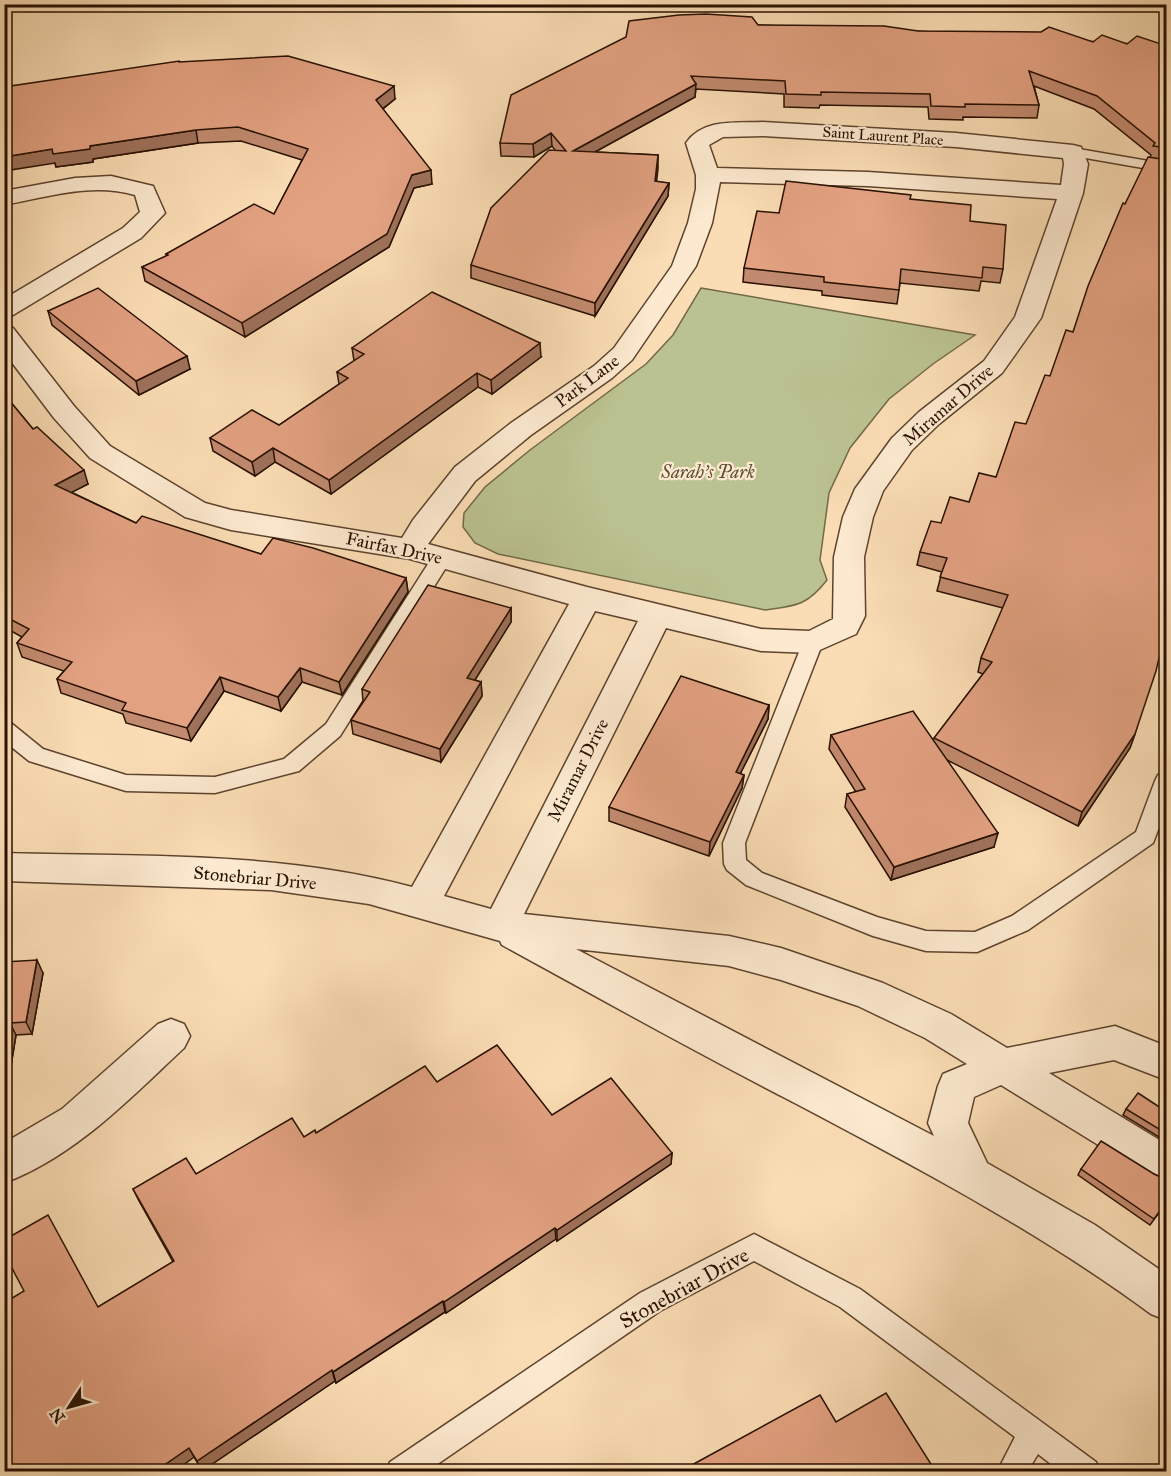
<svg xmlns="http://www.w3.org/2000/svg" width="1171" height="1476" font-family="'IM FELL Great Primer',serif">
<rect width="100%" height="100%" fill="#fbddb5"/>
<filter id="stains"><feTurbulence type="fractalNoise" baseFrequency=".00333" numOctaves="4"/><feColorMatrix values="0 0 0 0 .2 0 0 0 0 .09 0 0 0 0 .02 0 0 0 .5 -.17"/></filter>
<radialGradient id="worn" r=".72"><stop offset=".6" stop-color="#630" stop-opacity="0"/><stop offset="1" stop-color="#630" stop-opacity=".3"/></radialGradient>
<g fill="#bbc291" stroke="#726948" stroke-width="1.5">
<polygon points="952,5 1081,5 1077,8 962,9"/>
<path d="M701 288 975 335 933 364 889 399 850 448 829 493 820 560 827 580C807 606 795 606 765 610L498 554 475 543 463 527 464 513 485 487 530 450 646 364 673 335Z"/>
</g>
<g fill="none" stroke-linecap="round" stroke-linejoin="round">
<defs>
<g id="service">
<polygon points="1073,148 1166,164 1166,172 1068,155 1066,152"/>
<polygon points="442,551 449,553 452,558 340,736 299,771 215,793 126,791 29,761 4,741 4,721 11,723 43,749 126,775 215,777 284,759 326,724 435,553"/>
<polygon points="813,635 820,637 823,642 745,843 746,860 762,873 877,917 926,931 975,932 1012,916 1136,832 1155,781 1158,775 1166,773 1166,809 1153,843 1028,930 977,952 926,951 873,936 746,885 727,870 724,864 723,843 803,642 806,637"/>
<polygon points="754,1234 860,1289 1096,1462 1100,1472 1061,1472 1038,1454 1027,1472 997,1472 1015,1437 840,1307 754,1261 660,1311 426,1472 386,1472 390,1462 640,1293"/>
</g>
<g id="minor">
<path d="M763 122 956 133 1073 145 1081 147 1088 164 1083 193 1041 318 1002 373 939 424 912 450 883 491 873 517 864 557 865 616 856 634 813 653 761 651 666 628 524 914 729 936 781 948 883 983 951 1014 1007 1048 1115 1026 1166 1046V1080L1114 1060 1049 1073 1166 1144V1183L1152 1178 1001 1085 974 1097 968 1123 987 1163 1095 1225 1166 1274V1320L1151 1314C1037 1230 914 1166 789 1100 692 1050 597 997 502 945L500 941 369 904 271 890 4 881V853C140 857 280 851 412 887L569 604 410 559 231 530 185 517 90 458 54 418 4 352V326L13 328 74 406 110 446 205 503 231 510 402 538 413 520 455 467 511 423 594 366 614 348 672 266 688 223 696 189V175L686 143C703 118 737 123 763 122ZM763 136 956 147 1063 158 1064 164 1061 185 868 172 717 168 709 145 723 137ZM720 182 868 186 1057 199 1015 317 984 361 919 412 892 438 855 489 843 517 834 557 833 619 809 631 761 629 587 587 428 544 475 481 531 435 612 378 632 360 696 266 712 223ZM595 611 638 621 491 909 444 896ZM576 949 729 966 781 980 858 1006 925 1038 967 1064 943 1074 938 1086 928 1123 934 1136Z"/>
<path d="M111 176 153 186 165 213 141 238 13 315 4 318V299L123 228 140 212 135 195C92 182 47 197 4 205V191L75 178Z"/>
<path d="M171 1019 184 1024 190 1036 184 1048C130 1098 76 1156 4 1183V1143L62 1109 158 1024Z"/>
</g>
</defs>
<use href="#service" stroke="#5d432d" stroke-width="3"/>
<use href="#minor" stroke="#5d432d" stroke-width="3"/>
<use href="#service" fill="#fce9cf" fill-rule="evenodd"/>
<use href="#minor" fill="#fce9cf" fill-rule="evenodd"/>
</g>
<g fill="#c28a6f" stroke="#281000" stroke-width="1.5">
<polygon points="758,25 918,31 1167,46 1167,624 1135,734 1130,748 1078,826 947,760 994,847 891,880 845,807 847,794 856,792 829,749 831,735 933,740 983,674 978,672 981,658 1003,608 937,591 942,572 917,565 920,552 941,523 969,502 996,477 1026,424 1073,332 1125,204 1151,155 1094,109 1034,86 1039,105 1037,118 963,117 963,120 929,119 928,107 820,105 819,108 784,107 784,94 696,89 695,97 595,152 658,155 656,182 669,183 668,196 595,316 471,278 471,265 555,150 552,146 534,157 501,156 500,143"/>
<polygon points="179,62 395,99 383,109 432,184 414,188 389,247 245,337 145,281 142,267 167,256 166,254 274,214 302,160 241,141 198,143 93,159 93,162 56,167 55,163"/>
<polygon points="910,199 1003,269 1000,283 981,281 979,291 900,283 897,304 822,295 822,291 743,282 744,268 779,213"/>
<polygon points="48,311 190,369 139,395 52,325"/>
<polygon points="352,348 541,357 492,394 478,387 331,494 275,462 255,476 213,451 210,438 279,425 339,384 337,372 354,361"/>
<polygon points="4,394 33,429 88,484 71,492 136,523 261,554 406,578 408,592 342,695 302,682 281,711 224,691 191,741 126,723 123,714 61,693 57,679 64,671 22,657 17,643 22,637 4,627"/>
<polygon points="511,608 511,622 475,680 481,682 482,696 441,762 353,734 351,720 363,701 362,689"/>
<polygon points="769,705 768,719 740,774 744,775 742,788 709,856 609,821 609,807"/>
<polygon points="4,962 43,973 32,1034 16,1035 10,1072 4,1073"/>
<polygon points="437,1082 552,1115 672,1153 671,1164 557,1241 556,1239 446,1313 445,1312 336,1383 335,1381 202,1471 194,1457 98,1307 173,1262 139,1201 133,1189 196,1174 316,1133"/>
<polygon points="1126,1109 1167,1112 1167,1142 1123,1115"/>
<polygon points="1081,1169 1154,1174 1167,1180 1167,1202 1150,1225 1078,1175"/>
</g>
<g fill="#9e715a" stroke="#281000" stroke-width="1.5">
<polygon points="696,84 695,97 573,164 573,151"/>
<polygon points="394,86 395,99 377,113 376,100"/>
<polygon points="196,130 198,143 93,159 93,162 56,167 55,163 4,171 4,157 52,149 90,146"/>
<polygon points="551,133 552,146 534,157 533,144"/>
<polygon points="658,155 658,169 655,195 655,181"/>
<polygon points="431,170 432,184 414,188 389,247 245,337 242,323 412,175"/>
<polygon points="669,183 668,196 595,316 595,303"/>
<polygon points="540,343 541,357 492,394 491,380"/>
<polygon points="187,356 190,369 139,395 136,381"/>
<polygon points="477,373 478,387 331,494 329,480"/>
<polygon points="273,448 275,462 255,476 252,462"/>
<polygon points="84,470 88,484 59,499 55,485"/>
<polygon points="406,578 408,592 342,695 339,682"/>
<polygon points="511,608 511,622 468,691 467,678"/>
<polygon points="300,668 302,682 281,711 278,697"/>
<polygon points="220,677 224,691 191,741 187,728"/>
<polygon points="481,682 482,696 441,762 440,749"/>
<polygon points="769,705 768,719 734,786 736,772"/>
<polygon points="1135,734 1130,748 1078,826 1082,812"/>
<polygon points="744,775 742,788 709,856 710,842"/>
<polygon points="998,833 994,847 891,880 894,867"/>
<polygon points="37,960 43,973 32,1034 26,1022"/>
<polygon points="10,1023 16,1035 10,1072 4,1062 4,1055"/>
<polygon points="672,1153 671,1164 557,1241 557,1230"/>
<polygon points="555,1228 556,1239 446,1313 444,1302"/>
<polygon points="443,1301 445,1312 336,1383 333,1372"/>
<polygon points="332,1370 335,1381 202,1471 197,1461"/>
<polygon points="189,1448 194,1457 174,1472 154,1472"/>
</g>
<g fill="#e2a181" stroke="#281000" stroke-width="1.5">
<polygon points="706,14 752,17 758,25 884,26 918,31 1041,32 1049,27 1093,42 1102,35 1127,44 1137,36 1167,46 1167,148 1153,146 1155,143 1097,96 1029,71 1039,105 965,104 965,107 931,106 930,94 821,92 821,95 786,94 785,81 691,76 696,84 573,151 658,155 655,181 669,183 595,303 471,265 491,208 549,150 566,151 551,133 533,144 500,143 511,95 626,37 629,21 679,15"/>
<polygon points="288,56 394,86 376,100 431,170 412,175 387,234 242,323 142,267 168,255 166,254 254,204 274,214 308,149 238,127 196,130 90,146 90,149 53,154 52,149 4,157 4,87 179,61 179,62"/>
<polygon points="1148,157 1167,160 1167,624 1156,671 1135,734 1082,812 934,738 992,662 981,658 1008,595 940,577 947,558 920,552 931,521 941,523 950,497 969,502 979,473 996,477 1015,422 1026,424 1045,375 1050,376 1066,330 1073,332 1088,286 1123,203 1125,204"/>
<polygon points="786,181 911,195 910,199 971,205 970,221 1006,225 1003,269 983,267 982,278 901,269 899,290 824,282 824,277 744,268 757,211 779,213"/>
<polygon points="98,288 187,356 136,381 48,311"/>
<polygon points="432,292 540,343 491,380 477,373 329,480 273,448 252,462 210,438 252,410 279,425 348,378 337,372 364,354 352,348"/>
<polygon points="4,394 33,429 37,427 84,470 55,485 136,523 142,516 261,554 273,538 313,548 406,578 339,682 300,668 278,697 220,677 187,728 122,710 126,703 57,679 72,662 17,643 29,629 4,616"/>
<polygon points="428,585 511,608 467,678 481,682 440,749 351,720 370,692 362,689"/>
<polygon points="681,676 769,705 736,772 744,775 710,842 609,807"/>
<polygon points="913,711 998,833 894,867 847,794 865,789 831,735"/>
<polygon points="37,960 26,1022 10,1023 4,1055 4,962"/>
<polygon points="497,1045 552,1115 611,1078 672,1153 557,1230 555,1228 444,1302 443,1301 333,1372 332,1370 197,1461 189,1448 154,1472 4,1472 4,1303 24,1291 4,1253 4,1240 48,1215 98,1307 174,1261 133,1189 186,1158 196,1174 292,1118 304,1137 315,1130 316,1133 425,1066 437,1082"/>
<polygon points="1138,1093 1167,1112 1167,1134 1126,1109"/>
<polygon points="1101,1141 1154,1174 1167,1180 1167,1201 1154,1219 1081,1169"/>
<polygon points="886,1393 936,1472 679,1472 820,1395 836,1422"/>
</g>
<g text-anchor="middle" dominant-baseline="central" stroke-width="4.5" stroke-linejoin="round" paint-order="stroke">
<g font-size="15" fill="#281000" stroke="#fce9cf">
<text transform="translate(883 136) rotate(4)">Saint Laurent Place</text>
</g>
<g font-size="18" fill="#281000" stroke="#fce9cf">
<text transform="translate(587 381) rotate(-37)">Park Lane</text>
<text transform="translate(948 405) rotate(-41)">Miramar Drive</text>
<text transform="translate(394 548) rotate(12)">Fairfax Drive</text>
<text transform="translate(578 770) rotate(-63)">Miramar Drive</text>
<text transform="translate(255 878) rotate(5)">Stonebriar Drive</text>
</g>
<g font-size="18" font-style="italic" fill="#5b4e33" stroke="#fce9cf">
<text x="708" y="472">Sarah's Park</text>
</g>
<g font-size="21" fill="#281000" stroke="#fce9cf">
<text transform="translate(684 1288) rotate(-29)">Stonebriar Drive</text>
</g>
</g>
<rect width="1171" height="1476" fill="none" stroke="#fbddb5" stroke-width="24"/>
<rect x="6" y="6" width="1159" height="1464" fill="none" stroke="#281000" stroke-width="3"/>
<rect x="12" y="12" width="1147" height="1452" fill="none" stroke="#281000" stroke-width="1.5"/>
<g transform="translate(69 1407) rotate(234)" stroke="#fce9cf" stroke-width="4.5" paint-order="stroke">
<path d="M0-4.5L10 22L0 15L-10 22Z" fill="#281000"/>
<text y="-9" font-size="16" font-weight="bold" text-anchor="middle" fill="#281000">N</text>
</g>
<rect width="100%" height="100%" filter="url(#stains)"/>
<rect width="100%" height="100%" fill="url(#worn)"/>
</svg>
